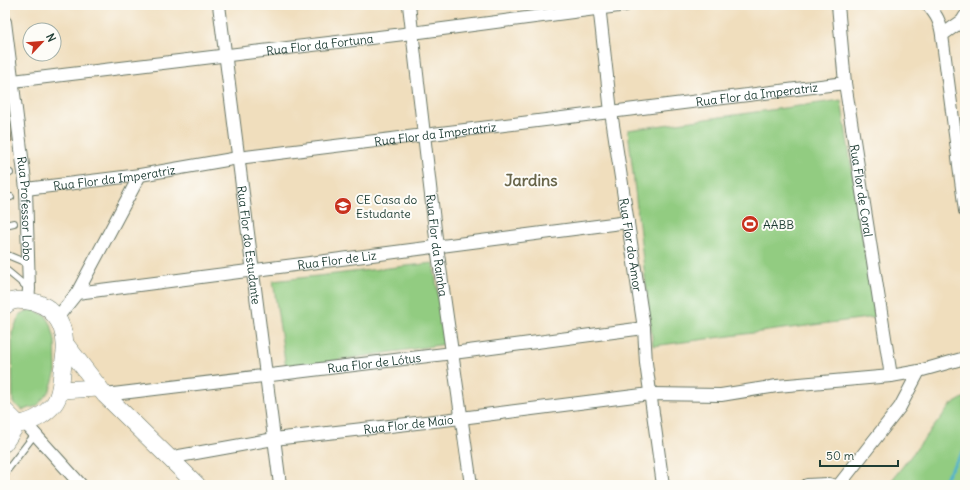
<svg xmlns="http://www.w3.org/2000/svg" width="970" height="490" font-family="Delius,sans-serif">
<rect width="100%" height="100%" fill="#fdfcf7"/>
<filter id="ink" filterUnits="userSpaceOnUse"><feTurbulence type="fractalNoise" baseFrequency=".025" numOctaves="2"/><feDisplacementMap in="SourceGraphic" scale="8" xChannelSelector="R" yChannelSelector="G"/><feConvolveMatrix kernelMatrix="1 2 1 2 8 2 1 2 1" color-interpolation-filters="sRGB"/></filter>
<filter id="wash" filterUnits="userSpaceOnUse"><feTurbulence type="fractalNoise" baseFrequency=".012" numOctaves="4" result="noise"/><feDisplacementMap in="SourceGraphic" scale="16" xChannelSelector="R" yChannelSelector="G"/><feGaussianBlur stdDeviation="0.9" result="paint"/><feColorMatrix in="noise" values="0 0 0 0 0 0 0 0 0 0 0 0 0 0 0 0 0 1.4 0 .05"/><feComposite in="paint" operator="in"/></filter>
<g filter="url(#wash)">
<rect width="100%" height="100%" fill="#f0debd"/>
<g fill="#92cc81" stroke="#58845a">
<polygon points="841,100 875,317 653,346 628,130"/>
<polygon points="433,263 446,344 286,368 273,281"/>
<polygon points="32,309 46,316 51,324 55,340 56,371 50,390 37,406 23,410 13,403 12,333 20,314"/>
<polygon points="965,397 965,473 954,485 888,485 951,405"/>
</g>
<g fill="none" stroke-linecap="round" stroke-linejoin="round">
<polyline stroke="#4fb2ce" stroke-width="3" points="940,485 965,449"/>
</g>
<g id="blocks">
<polygon fill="#f3b177" points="5,117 9,117 12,141 5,142"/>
</g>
</g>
<g filter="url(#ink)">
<use href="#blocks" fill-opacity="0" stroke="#687564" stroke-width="1"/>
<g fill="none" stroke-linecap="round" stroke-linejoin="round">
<defs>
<g id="service">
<polyline points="5,174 10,173"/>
<polyline points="5,199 11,197"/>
<polyline points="5,225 14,223"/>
<polyline points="5,254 29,264"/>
<polyline points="5,269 28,288"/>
<polyline points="5,473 35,434"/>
</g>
<g id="minor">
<path id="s1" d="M219 5 280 485"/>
<path id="s2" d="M409 5 437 247 471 485"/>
<path id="s3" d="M599 5 611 112 644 328 646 363 663 485"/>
<path id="s4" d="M838 5 845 83 891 376"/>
<path d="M928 5C937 16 940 21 942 35L965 211"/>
<path id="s5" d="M5 22 26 189 29 289 28 301"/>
<polyline points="942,35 962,21 965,16"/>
<path id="s6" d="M13 81 412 33 626 5"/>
<path id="s7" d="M26 189 140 175 238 158 845 83"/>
<polyline points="77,293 140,175"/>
<path id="s8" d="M57 318 77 293 628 222"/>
<path id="s9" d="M105 395 453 353 644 328"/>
<polyline points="25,423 81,485"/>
<path id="s10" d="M168 458 274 439 461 418 650 394 721 395 777 386 891 376 919 371 965 358"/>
<polyline points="807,485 828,484 833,485"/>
<polyline points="839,485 900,407 919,371"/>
</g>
<polyline id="tertiary" points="5,444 18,424"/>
<g id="secondary">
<path d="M5 306C11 299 18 300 27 301 51 303 64 322 65 344 66 353 63 363 62 372 61 382 61 395 54 404 45 415 31 423 18 424L5 411"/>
<polyline points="66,345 105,395 197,485"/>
<polyline points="60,390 99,388"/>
</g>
</defs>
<use href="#service" stroke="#687564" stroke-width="8"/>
<use href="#minor" stroke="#687564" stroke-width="14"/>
<use href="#tertiary" stroke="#687564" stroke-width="16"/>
<use href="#secondary" stroke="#687564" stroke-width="18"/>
<use href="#service" stroke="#fff" stroke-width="6"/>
<use href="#minor" stroke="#fff" stroke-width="12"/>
<use href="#tertiary" stroke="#fff" stroke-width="15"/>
<use href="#secondary" stroke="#fff" stroke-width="17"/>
</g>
</g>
<defs>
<symbol id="school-disc" viewBox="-11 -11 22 22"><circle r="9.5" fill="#c8321e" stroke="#fdfcf7"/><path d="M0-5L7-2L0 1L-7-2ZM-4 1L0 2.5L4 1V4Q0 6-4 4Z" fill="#fff"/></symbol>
<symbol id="stadium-disc" viewBox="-11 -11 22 22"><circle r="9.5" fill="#c8321e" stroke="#fdfcf7"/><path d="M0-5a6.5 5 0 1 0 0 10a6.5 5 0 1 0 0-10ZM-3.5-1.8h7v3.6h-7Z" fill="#fff"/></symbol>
</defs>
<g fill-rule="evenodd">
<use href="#school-disc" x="333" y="196" width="20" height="20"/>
<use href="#stadium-disc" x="740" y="214" width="20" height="20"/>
</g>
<g text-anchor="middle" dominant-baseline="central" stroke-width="4" stroke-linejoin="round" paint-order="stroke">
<g font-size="12" fill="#1f3d34" stroke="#fdfcf7">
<text stroke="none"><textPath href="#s6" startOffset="309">Rua Flor da Fortuna</textPath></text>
<text stroke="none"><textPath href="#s7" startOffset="737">Rua Flor da Imperatriz</textPath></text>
<text stroke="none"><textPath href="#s7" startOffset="413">Rua Flor da Imperatriz</textPath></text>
<text stroke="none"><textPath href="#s7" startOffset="89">Rua Flor da Imperatriz</textPath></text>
<text stroke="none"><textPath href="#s4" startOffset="187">Rua Flor de Coral</textPath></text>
<text stroke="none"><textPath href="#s5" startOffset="188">Rua Professor Lobo</textPath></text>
<text stroke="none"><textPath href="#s1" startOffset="242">Rua Flor do Estudante</textPath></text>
<text stroke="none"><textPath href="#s2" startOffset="242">Rua Flor da Rainha</textPath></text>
<text stroke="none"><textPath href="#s3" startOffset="242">Rua Flor do Amor</textPath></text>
<text stroke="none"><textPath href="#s8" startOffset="294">Rua Flor de Liz</textPath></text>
<text stroke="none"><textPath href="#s9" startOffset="271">Rua Flor de Lótus</textPath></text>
<text stroke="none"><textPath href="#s10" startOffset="243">Rua Flor de Maio</textPath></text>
</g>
<g font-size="12" fill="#1f3d34" stroke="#fdfcf7" text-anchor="start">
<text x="356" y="199">CE Casa do<tspan x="356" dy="14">Estudante</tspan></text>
<text x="763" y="224">AABB</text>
</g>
<g font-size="16" font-weight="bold" fill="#69664b" stroke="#fdfcf7">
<text x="531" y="180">Jardins</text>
</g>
</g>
<rect width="970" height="490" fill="none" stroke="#fdfcf7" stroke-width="20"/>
<g transform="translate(42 42) rotate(64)"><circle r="19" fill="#fdfcf7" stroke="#a4b0a9"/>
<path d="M0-3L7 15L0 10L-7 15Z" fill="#c8321e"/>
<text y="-6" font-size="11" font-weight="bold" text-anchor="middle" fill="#1f3d34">N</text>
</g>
<path d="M820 460v6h78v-6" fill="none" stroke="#1f3d34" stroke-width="2"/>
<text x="826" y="460" font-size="12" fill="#1f3d34" stroke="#fdfcf7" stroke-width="3" paint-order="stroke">50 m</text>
</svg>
